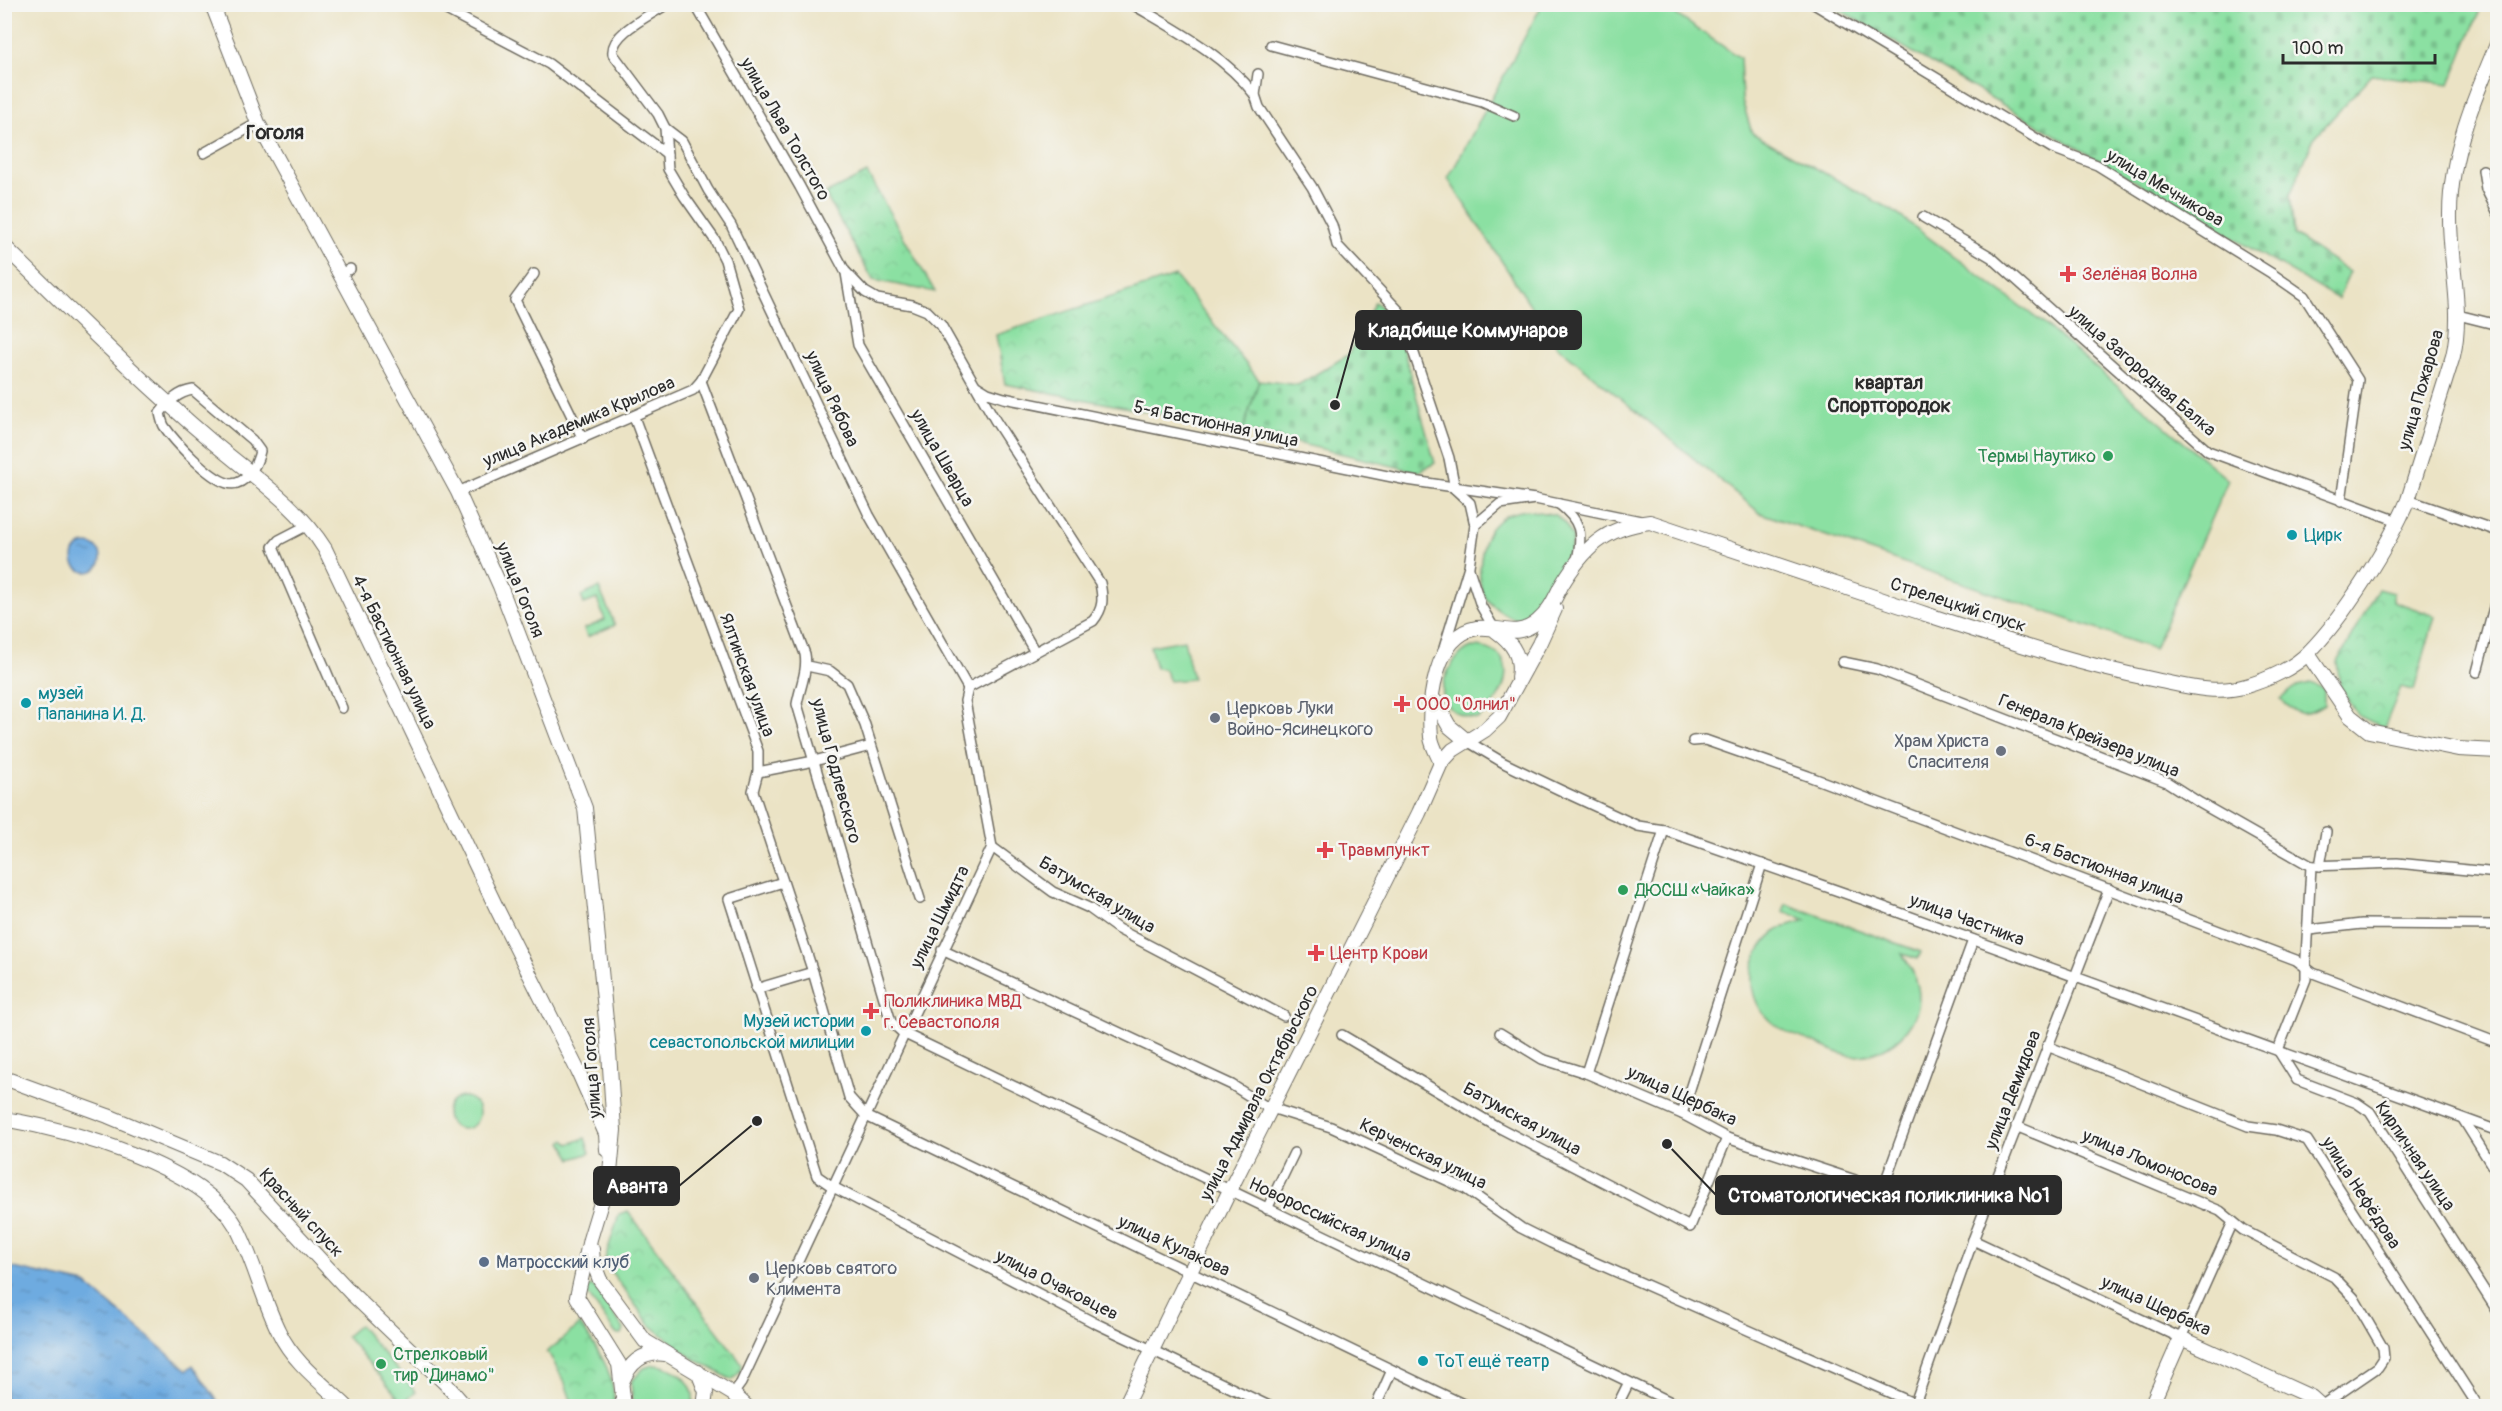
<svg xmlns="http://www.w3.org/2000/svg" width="2502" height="1411" font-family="Pangolin,sans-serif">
<defs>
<pattern id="cemetery-stones" width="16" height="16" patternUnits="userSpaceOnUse" patternTransform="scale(1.5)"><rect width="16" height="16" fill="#8be0a2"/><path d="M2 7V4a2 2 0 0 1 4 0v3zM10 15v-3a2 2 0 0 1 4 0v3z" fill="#78c08c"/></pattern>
<pattern id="park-crowns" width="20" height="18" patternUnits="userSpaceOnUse" patternTransform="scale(1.5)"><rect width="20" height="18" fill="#8be0a2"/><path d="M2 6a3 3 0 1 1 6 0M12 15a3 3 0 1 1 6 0" fill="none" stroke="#78c08c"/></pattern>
<pattern id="water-ripples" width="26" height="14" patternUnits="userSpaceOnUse" patternTransform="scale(1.5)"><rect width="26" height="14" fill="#6eabe0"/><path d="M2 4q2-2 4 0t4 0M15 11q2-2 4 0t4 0" fill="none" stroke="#5b8bb6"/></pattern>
</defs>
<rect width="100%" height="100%" fill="#f6f6f2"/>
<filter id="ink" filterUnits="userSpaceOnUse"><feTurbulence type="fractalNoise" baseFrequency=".0167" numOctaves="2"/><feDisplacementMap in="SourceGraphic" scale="12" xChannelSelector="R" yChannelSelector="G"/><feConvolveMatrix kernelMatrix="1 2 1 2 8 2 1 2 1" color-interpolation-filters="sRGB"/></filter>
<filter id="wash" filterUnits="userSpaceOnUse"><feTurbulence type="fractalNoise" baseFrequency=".008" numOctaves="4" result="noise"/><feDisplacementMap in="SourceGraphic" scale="24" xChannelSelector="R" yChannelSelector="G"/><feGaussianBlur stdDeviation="1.35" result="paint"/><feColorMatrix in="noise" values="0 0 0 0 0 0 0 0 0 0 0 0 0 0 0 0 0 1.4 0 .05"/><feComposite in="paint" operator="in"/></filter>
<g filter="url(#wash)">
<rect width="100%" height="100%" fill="#ebe3c5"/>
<g fill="#8be0a2" stroke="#5b8666" stroke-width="1.5">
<polygon points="1542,5 1662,5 1740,58 1742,100 1752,133 1893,211 2043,323 2228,480 2154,649 1760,513 1557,346 1448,179"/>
<path d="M1527 510 1556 515 1565 524 1573 537 1570 552 1546 602 1537 612 1520 621C1507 616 1493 609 1485 597 1475 582 1481 537 1494 525 1504 514 1513 512 1527 510Z"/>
<polygon points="599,588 615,625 587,637 584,629 605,620 597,599 584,604 581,596"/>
<polygon points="1184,640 1193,679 1170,681 1164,669 1156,668 1150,646"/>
<path d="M1472 647C1525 647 1507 700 1477 719 1465 717 1450 713 1445 701 1436 685 1455 652 1472 647Z"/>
<path d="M2311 683 2324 689V705C2302 719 2298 715 2280 699L2297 686Z"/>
<path d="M1786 904 1921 952 1918 959 1902 954C1917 975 1926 998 1912 1022 1900 1043 1876 1057 1851 1056 1839 1055 1824 1046 1813 1042 1797 1036 1780 1031 1768 1019 1742 992 1748 949 1780 929 1789 924 1798 923 1806 920L1783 911Z"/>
<circle cx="463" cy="1113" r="16"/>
<polygon points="594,1286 624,1329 622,1334 616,1334 586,1292 587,1287"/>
<polygon points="359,1325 416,1392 403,1403 346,1336"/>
<path d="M653 1365C673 1364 699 1384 692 1406H633L631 1382 644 1368Z"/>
</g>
<g fill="url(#cemetery-stones)" stroke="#5b8666" stroke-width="1.5">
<polygon points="1831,5 2482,5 2450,84 2372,75 2314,138 2290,195 2294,235 2350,272 2338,299"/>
<polygon points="1375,302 1394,316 1435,463 1418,472 1243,430 1259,380 1298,385 1348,355"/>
</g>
<g fill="url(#park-crowns)" stroke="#5b8666" stroke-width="1.5">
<polygon points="867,173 935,292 873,280 825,194"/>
<polygon points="1175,276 1259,380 1243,430 1005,384 996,335"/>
<polygon points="2378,589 2393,593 2393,601 2435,616 2414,690 2401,687 2384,728 2357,715 2340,686 2337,662"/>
<polygon points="585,1138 590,1153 572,1159 562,1142 565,1140 569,1144"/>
<polygon points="628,1211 742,1364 741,1371 732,1380 691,1357 650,1325 604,1262 619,1214"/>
<path d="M580 1324C601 1356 612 1366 615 1406H573L565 1383 548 1352 546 1353Z"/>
</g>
<g fill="url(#water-ripples)" stroke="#4c6b86" stroke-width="1.5">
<circle cx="87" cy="558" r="14"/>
<polygon points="5,1266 86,1284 187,1370 193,1365 221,1406 5,1406"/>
</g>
</g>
<g filter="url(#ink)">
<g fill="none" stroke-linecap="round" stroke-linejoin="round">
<defs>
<g id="street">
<polyline points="435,4 549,64 667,154"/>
<path d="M695 4 800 187 845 271 865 292 877 299 912 305 927 311 941 325 995 420 1100 583C1103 598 1104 608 1093 621L968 688"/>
<path d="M1132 4C1176 30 1223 54 1255 95"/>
<polyline points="1814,4 2052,148 2097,165 2271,273 2304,296 2358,380 2341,501"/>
<polyline points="1271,45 1482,102 1514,116"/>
<polyline points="1258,74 1255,95 1259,107 1312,187 1332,225 1337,245 1400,312 1449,458 1455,489"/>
<polyline points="665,128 682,141 708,190 731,225 869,515 968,688"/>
<polyline points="204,153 258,123"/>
<polyline points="2483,170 2486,189 2498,213"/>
<polyline points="1923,217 1991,257 2208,451 2398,521"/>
<polyline points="846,273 858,345 1035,652"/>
<polyline points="340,274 350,269"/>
<polyline points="534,274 515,300 583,439"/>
<polyline points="2458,315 2498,325"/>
<path d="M701 381 805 654C808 670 800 687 797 704L891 1022 903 1033 1679 1406"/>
<polyline points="975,385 988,393 1004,398 1407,480 1535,499"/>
<path d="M193 390 252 440 260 451C257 465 245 488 227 483 208 477 175 442 164 426 162 422 161 418 160 413 169 402 178 392 193 390Z"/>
<polyline points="634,417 758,751 758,772 753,791 813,972 849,1097 866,1116 1467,1406"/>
<polyline points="1455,489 1470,503 1475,525"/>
<path d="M458 492 693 390 701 381 739 309 725 260 715 240 684 196 668 169 665 128 658 114 613 54C610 33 651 15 667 4"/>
<polyline points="2408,500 2498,531"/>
<path d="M1559 504C1581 521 1583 533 1577 560"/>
<polyline points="308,525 279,540 273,547 342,708"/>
<polyline points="1469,569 1481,606 1495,630"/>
<polyline points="1444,648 1469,566 1475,525 1500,504 1535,499 1641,521"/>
<polyline points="1843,662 1877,669 2167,782 2200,803 2311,866"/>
<polyline points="807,666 830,671 847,684 865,725 920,899"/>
<polyline points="2477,672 2498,592"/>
<polyline points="1467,741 1504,763 1560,790 1638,826 1664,830 1870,902 2498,1131"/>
<polyline points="1693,741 1705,740 1808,776 2296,960 2313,973 2498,1043"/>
<polyline points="758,772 814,761 871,746"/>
<polyline points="992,847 1053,892 1089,908 1118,929 1284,1016"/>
<polyline points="2311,866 2306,957 2306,979 2278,1050 2297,1080 2357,1103 2370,1112 2498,1312"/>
<polyline points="2311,866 2397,863 2498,873"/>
<polyline points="2320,866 2326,832"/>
<polyline points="783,882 729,899 817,1176 833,1187 1093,1322 1269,1406"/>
<polyline points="2309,930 2362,924 2498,925"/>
<polyline points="942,950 1232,1085 1265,1106 1331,1127 1466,1189 1521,1228 1551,1243 1920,1406"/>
<polyline points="756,989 813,972"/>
<polyline points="1500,1033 1542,1059 1586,1073 1682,1114 1727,1138 1855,1180"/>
<polyline points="1342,1035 1496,1126 1690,1227 1727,1138"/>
<polyline points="2047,1046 2248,1126 2276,1130 2307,1140 2478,1406"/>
<polyline points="1586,1073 1664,830"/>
<polyline points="1682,1114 1762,864"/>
<polyline points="2463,1119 2498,1175"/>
<polyline points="2016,1126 2220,1211 2243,1230 2334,1277 2354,1298 2383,1348 2384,1358 2378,1367 2321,1406"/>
<polyline points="1879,1199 1973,940"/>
<polyline points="1267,1209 1294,1153"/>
<polyline points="1973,1240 2181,1338 2233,1222"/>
<polyline points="733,1394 741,1383 992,847 965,701 968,688"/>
<polyline points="1376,1406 1392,1370"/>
<polyline points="1617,1406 1628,1384"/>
<polyline points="1914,1406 1973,1240 2109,889"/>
</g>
<g id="secondary">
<polyline points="212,4 258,123 458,492 500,586 585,808 609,1051 614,1130 610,1173 590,1239 577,1297 619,1364 624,1406"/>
<path d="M4 246C72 312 138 379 210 440 250 474 297 504 325 549L497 909 578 1071 606 1134 607 1150"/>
<path d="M1496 631C1513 643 1522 657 1518 678"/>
<polyline points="2308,654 2350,716 2369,731 2458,749 2498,751"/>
<polyline points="1435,701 1449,726 1467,741"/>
<path d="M1441 763C1438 755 1432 746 1431 737 1428 703 1434 635 1477 628 1500 625 1516 640 1538 621 1549 612 1555 598 1561 586 1583 549 1605 527 1650 522 1731 549 1813 576 1895 604 1981 632 2067 662 2156 680 2185 686 2217 695 2246 686 2267 680 2294 668 2309 652 2343 618 2389 545 2408 500L2453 356C2464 309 2449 262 2450 214 2450 154 2475 96 2498 42"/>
<polyline points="4,1078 108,1116 220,1163 246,1180 352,1294 445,1383 465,1406"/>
<path d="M4 1119C69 1130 201 1165 236 1226 254 1260 262 1298 279 1332 293 1362 323 1384 346 1406"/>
<polyline points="592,1249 593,1262 600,1280 645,1341 733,1394 746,1406"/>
<polyline points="698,1372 706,1392 704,1406"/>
<path d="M622 1382C630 1362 643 1351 666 1354"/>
<polyline points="1125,1406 1229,1192 1419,813 1441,763 1453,750 1485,730 1499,717 1539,644 1555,609"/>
<polyline points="2151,1406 2181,1338 2311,1397 2321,1406"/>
</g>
</defs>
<use href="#street" stroke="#6e6b61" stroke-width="12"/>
<use href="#secondary" stroke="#6e6b61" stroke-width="16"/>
<use href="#street" stroke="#fff" stroke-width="9"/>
<use href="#secondary" stroke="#fff" stroke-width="14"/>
</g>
</g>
<g fill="#e0444e" stroke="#f6f6f2" stroke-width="2">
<path d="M2065 265h6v6h6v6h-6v6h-6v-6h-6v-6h6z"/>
<path d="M1399 695h6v6h6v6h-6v6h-6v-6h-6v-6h6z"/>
<path d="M1322 841h6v6h6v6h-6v6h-6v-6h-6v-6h6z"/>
<path d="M1313 944h6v6h6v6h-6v6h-6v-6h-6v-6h6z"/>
<path d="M868 1002h6v6h6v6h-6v6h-6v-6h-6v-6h6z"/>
</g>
<g fill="#2e9e5b" stroke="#f6f6f2" stroke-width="2">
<circle cx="2108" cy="456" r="6"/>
<circle cx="1623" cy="890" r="6"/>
<circle cx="381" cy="1364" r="6"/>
</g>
<g fill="#0f9aa8" stroke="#f6f6f2" stroke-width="2">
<circle cx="2292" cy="535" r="6"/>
<circle cx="26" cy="703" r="6"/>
<circle cx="866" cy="1031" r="6"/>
<circle cx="1423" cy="1361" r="6"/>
</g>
<g fill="#6b7280" stroke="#f6f6f2" stroke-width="2">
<circle cx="1215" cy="718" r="6"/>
<circle cx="2001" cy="751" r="6"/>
<circle cx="754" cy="1278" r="6"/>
</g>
<circle fill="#5c6f8a" stroke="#f6f6f2" stroke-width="2" cx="484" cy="1262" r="6"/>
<g text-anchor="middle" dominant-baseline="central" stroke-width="5" stroke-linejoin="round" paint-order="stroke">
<g font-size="18" fill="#2b2b2b" stroke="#f6f6f2">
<text transform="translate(785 129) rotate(60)">улица Льва Толстого</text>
<text transform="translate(2165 188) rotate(31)">улица Мечникова</text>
<text transform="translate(2142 371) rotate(41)">улица Загородная Балка</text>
<text transform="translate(2421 390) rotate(-74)">улица Пожарова</text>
<text transform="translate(832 399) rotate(65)">улица Рябова</text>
<text transform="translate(579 422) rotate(-23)">улица Академика Крылова</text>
<text transform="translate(1216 424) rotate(12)">5-я Бастионная улица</text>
<text transform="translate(942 458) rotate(60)">улица Шварца</text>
<text transform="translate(520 590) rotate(68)">улица Гоголя</text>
<text transform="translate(1958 605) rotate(18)">Стрелецкий спуск</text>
<text transform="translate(394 652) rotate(64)">4-я Бастионная улица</text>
<text transform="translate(747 675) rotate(70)">Ялтинская улица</text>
<text transform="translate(2089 736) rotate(22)">Генерала Крейзера улица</text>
<text transform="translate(836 771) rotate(75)">улица Годлевского</text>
<text transform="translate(2104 869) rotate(21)">6-я Бастионная улица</text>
<text transform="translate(1097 895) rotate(31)">Батумская улица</text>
<text transform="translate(940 917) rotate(-64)">улица Шмидта</text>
<text transform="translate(1967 920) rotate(20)">улица Частника</text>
<text transform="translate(592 1068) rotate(-94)">улица Гоголя</text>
<text transform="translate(2013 1090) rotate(-69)">улица Демидова</text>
<text transform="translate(1259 1093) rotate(-63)">улица Адмирала Октябрьского</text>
<text transform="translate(1682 1096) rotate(25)">улица Щербака</text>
<text transform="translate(1522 1119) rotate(29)">Батумская улица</text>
<text transform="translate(1423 1154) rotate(26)">Керченская улица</text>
<text transform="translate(2415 1156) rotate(56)">Кирпичная улица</text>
<text transform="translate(2150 1163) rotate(23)">улица Ломоносова</text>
<text transform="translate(2361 1193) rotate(57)">улица Нефёдова</text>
<text transform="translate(301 1213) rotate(47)">Красный спуск</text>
<text transform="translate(1330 1220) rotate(25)">Новороссийская улица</text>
<text transform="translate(1174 1246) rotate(25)">улица Кулакова</text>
<text transform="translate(1057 1285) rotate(27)">улица Очаковцев</text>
<text transform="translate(2156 1306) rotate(25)">улица Щербака</text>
</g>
<g font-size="18" fill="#be3a42" stroke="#f6f6f2" text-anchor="start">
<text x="2082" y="274">Зелёная Волна</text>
<text x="1416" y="704">ООО "Олнил"</text>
<text x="1338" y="850">Травмпункт</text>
<text x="1330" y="953">Центр Крови</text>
<text x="884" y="1001">Поликлиника МВД<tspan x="884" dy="21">г. Севастополя</tspan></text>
</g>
<g font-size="18" fill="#27864d" stroke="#f6f6f2" text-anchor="start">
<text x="2096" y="456" text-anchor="end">Термы Наутико</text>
<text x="1635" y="890">ДЮСШ «Чайка»</text>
<text x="393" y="1354">Стрелковый<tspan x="393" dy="21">тир "Динамо"</tspan></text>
</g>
<g font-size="18" fill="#0d838f" stroke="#f6f6f2" text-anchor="start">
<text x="2304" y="535">Цирк</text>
<text x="38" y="693">музей<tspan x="38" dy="21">Папанина И. Д.</tspan></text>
<text x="854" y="1021" text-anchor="end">Музей истории<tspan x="854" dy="21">севастопольской милиции</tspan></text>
<text x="1435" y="1361">ТоТ ещё театр</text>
</g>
<g font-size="18" fill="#5b616d" stroke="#f6f6f2" text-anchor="start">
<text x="1227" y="708">Церковь Луки<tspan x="1227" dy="21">Войно-Ясинецкого</tspan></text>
<text x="1989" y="741" text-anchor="end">Храм Христа<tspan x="1989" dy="21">Спасителя</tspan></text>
<text x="766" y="1268">Церковь святого<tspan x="766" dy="21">Климента</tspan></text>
</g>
<g font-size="18" fill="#4e5e75" stroke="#f6f6f2" text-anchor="start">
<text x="496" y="1262">Матросский клуб</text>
</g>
<g font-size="20" font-weight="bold" fill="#2b2b2b" stroke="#f6f6f2">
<text x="275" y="132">Гоголя</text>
<text x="1889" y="382">квартал<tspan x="1889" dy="23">Спортгородок</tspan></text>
</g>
</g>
<path fill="none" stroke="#2b2b2b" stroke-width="2" d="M1335 405L1356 330M757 1121L679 1186M1667 1144L1716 1195"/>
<g fill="#2b2b2b" stroke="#f6f6f2" stroke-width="2">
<circle cx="1335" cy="405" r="6"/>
<circle cx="757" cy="1121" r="6"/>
<circle cx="1667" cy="1144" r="6"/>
</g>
<g fill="#2b2b2b" stroke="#2b2b2b" stroke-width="2">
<rect x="1356" y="311" width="225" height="38" rx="6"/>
<rect x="594" y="1167" width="85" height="38" rx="6"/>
<rect x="1716" y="1176" width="345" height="38" rx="6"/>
</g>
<g font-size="20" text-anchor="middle" font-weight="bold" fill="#fff">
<text x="1468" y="337">Кладбище Коммунаров</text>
<text x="637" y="1193">Аванта</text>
<text x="1889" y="1202">Стоматологическая поликлиника №1</text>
</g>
<rect width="2502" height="1411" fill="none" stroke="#f6f6f2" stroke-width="24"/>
<path d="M2283 54v9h152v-9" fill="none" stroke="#2b2b2b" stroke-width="3"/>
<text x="2292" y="54" font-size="18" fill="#2b2b2b" stroke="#f6f6f2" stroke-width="4.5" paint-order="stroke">100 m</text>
</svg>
